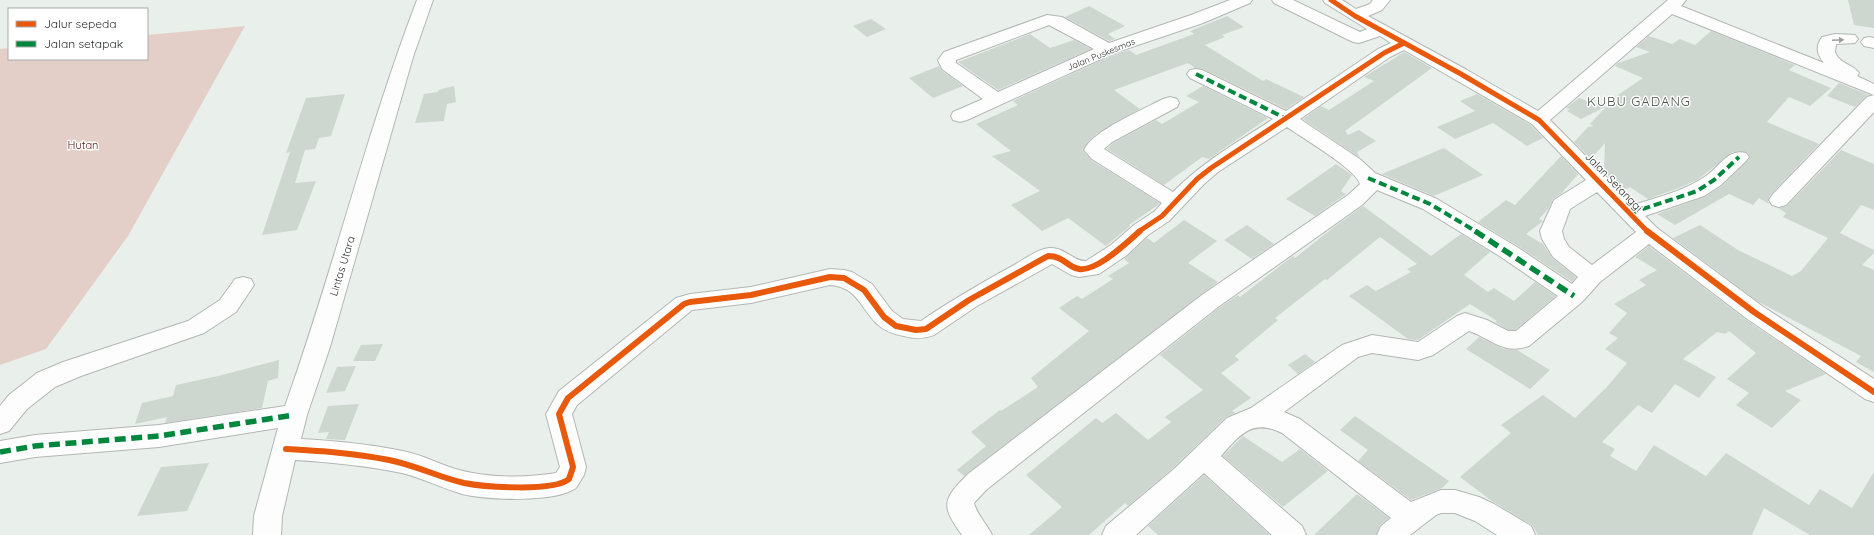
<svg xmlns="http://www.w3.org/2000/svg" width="1874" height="535" font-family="Quicksand,sans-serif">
<rect width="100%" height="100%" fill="#e9efea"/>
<polygon fill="#e4cfc8" points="245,26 128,236 46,349 0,365 0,49 9,48 9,59 147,59 147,35"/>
<g fill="#cdd7d0">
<polygon points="1848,0 1874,0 1874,28 1854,25"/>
<polygon points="1089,6 1125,26 1108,34 1115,39 1109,41 1065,17"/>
<polygon points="1227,16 1244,27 1222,35 1225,37 1205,45 1263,81 1266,79 1304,97 1286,109 1203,69 1195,68 1188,63 1114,90 1140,109 1096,134 1088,142 1082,150 1091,160 1160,203 1158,205 1129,225 1130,226 1106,246 1068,218 1042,231 1011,205 1040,191 992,156 1011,151 976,124 1018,105 1013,101 1115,54 1129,50 1136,55 1194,34 1190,31"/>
<polygon points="871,19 886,29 867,37 853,26"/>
<polygon points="1711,31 1795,65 1789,70 1831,88 1810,106 1789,97 1767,122 1819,144 1771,194 1768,199 1769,204 1759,198 1753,205 1729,194 1675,225 1657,214 1704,197 1722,186 1750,158 1747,152 1733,152 1697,180 1679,188 1648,199 1630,187 1623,190 1604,172 1605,143 1591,159 1574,142 1588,127 1594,126 1590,124 1615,97 1643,78 1615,66 1618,63 1650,52 1636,47 1649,36 1672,44 1680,39 1695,45"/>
<polygon points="1030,34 1050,48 1074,40 1091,49 998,90 958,62"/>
<polygon points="1404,52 1432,68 1345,131 1348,135 1359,130 1376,141 1357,152 1360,158 1303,119 1321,106 1329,110 1374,81 1364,77"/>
<polygon points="939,66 941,70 963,86 933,98 909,78"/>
<polygon points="1839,83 1869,95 1866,96 1855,107 1827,96"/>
<polygon points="454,86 456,102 447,104 444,121 415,123 424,94 438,92 438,90"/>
<polygon points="1203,86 1268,118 1209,159 1202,157 1164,185 1107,149 1113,143 1156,120 1162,124 1199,102 1186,96"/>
<polygon points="345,94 331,136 319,138 315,149 305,150 295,183 316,181 297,230 262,235 290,152 286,153 306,98"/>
<polygon points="1477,94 1531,125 1543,138 1527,146 1493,123 1455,139 1437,127 1475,111 1460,101"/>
<polygon points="1579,98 1605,107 1581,119 1567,111 1570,109 1566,108"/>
<polygon points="1444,148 1483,175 1434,196 1382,174"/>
<polygon points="1841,150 1874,164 1874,210 1861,205 1840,233 1874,250 1874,253 1862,265 1874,270 1874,372 1856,362 1861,356 1757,301 1673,238 1700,225 1738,250 1792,276 1801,271 1828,238 1783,217 1786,213 1778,208 1787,206"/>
<polygon points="1561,156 1578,174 1561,194 1553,199 1549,208 1539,219 1543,221 1526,234 1543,244 1552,258 1576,277 1572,282 1518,246 1478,222 1506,200 1515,205"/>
<polygon points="1336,164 1352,175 1341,191 1346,194 1315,216 1286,199"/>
<polygon points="1363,206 1431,256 1461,234 1490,252 1464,275 1488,292 1494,288 1514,301 1535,282 1556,296 1515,330 1508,330 1495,322 1497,321 1470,304 1418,340 1408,339 1349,296 1367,285 1376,291 1411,272 1407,269 1417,264 1380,237 1327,280 1325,279 1275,318 1278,320 1235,356 1239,360 1221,373 1251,398 1232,411 1235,413 1226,417 1173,468 1128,506 1125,503 1089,535 1029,535 1062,507 1026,475 1096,418 1102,423 1116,413 1148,440 1171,422 1165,417 1203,390 1160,355 1219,308 1238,295 1240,297 1293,256 1295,258 1334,227"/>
<polygon points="1184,220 1217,241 1188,263 1218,282 964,476 957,470 986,446 971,432 1000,410 1001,411 1038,387 1031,378 1089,331 1059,308 1077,296 1082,299 1113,279 1108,276 1129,263 1124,259 1147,238 1154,243"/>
<polygon points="1247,225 1274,244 1252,259 1224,240"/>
<polygon points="1649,246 1745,319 1826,374 1785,391 1801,400 1772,428 1736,405 1749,393 1727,379 1756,353 1729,331 1725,334 1717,332 1683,359 1716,377 1699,398 1675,384 1652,413 1638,405 1602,442 1615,449 1610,456 1636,471 1654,445 1706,476 1726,453 1809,505 1820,489 1852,508 1874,472 1874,535 1810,535 1764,508 1752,535 1538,535 1532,525 1492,501 1460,477 1511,433 1501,425 1543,395 1575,418 1606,388 1627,363 1605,349 1618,338 1609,333 1627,313 1614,304 1646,285 1639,280 1657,270 1635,257"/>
<polygon points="1479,337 1504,349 1517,350 1550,370 1530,389 1466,349"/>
<polygon points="383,344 375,361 353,361 361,345"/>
<polygon points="1305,354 1315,362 1298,374 1288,365"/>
<polygon points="279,360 278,378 268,381 262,408 165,423 167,417 135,424 142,403 173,396 176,385 218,376"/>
<polygon points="356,366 345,391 326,393 337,367"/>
<polygon points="359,404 345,440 326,439 329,432 318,433 328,406"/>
<polygon points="1355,416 1449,481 1442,488 1411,500 1358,461 1368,450 1340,430"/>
<polygon points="1243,436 1282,462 1300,449 1328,471 1283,507 1223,456"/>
<polygon points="209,463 187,511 137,516 161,467"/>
<polygon points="1204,475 1270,535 1158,535 1148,526"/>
<polygon points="1357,494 1389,518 1380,525 1376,535 1314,535"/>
</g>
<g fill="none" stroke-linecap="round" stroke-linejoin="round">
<defs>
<g id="minor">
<path d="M417 0H433L413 57 330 347 307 415 301 439C336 441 372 444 407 452 425 456 441 465 459 470 489 478 526 478 556 473L560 467 546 414 559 391 676 298 690 294 751 287 830 269 844 270 852 272 872 284 892 311 903 319 921 321C952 300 983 282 1016 264 1026 258 1038 249 1049 248 1065 247 1074 262 1086 261L1111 245 1134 225 1155 211 1162 203 1092 159 1084 150C1092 131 1144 109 1163 99L1170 97 1177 99 1179 103 1177 107 1112 142 1104 149 1173 192C1202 162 1238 142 1273 119L1190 78 1187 74 1190 70 1196 69 1202 70 1286 111 1378 49 1391 43 1380 36 1359 43 1353 42 1274 3 1272 0H1293L1360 32 1367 29 1325 3 1323 0H1342L1356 9 1370 4 1373 0H1390L1382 10 1368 16 1467 70 1538 111 1668 0H1686L1681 6 1824 63C1817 54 1815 47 1822 37L1835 34 1855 35 1858 39 1855 43 1836 44 1835 52C1839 64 1853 64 1859 73L1857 76 1874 84V95L1672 14 1550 120 1634 205C1658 197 1684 191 1706 176 1719 167 1728 148 1746 153L1749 157 1746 161 1721 185 1704 196 1645 216 1657 228 1762 306 1874 379V402L1865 399 1746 318 1649 244 1600 282 1582 302 1529 346C1503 355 1492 339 1469 331L1433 355 1418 360 1372 353 1358 357 1284 412 1300 419 1411 502 1441 490H1455L1479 497 1494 504 1531 526 1535 535H1497L1475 521 1455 513H1441L1436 515 1410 535H1377L1381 526 1391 518 1282 433C1252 418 1240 435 1221 456L1302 526 1306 535H1272L1204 473 1136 535H1102L1106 526 1174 469 1227 418 1251 408 1342 345 1372 335 1418 342 1457 316 1465 313 1487 320 1508 331H1516L1558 296 1501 257 1423 209 1377 190 1362 205 1218 307 986 490 974 503C977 515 987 524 992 535H962C940 505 943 499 968 474L1202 295 1348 195 1360 184C1356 169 1301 137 1287 127L1218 172 1204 184 1169 221 1148 235 1127 255 1099 274 1079 277 1071 275 1052 264 977 306 934 335C923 339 915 339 904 336 893 334 884 331 876 323 860 307 857 287 830 285L751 303 692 310 577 405 572 414 586 467 584 475 576 488C555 503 487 500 462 494 442 488 422 478 402 473 367 466 331 462 295 460L282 516 281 535H253L254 516 278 428 159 447 35 457 0 463V441L35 435 159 425 285 406C333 272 366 133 417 0ZM1404 50 1532 124 1586 180 1554 200 1540 231 1542 239 1553 257 1578 277 1572 284 1517 247 1437 199 1375 173 1361 160 1300 119 1390 57ZM1597 192 1636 232 1592 265 1569 247 1564 239 1562 231 1570 209Z"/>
<path d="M1230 0H1252L1250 3 1203 23 1114 53 967 120 960 122 953 120 951 116 953 112 983 99 942 69 938 60 944 52 1047 15 1062 17 1109 43 1191 15ZM1049 25 1094 49 998 92 956 63V60Z"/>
<polygon points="1870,37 1874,38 1874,48 1864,46 1861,42 1864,38"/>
<polygon points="1874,95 1874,112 1786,205 1779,207 1772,205 1769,200 1772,195 1867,97"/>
<polygon points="243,277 251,279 254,285 236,312 204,333 81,376 55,387 27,409 9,431 0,434 0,406 9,395 37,373 63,362 188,321 220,300 235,279"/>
</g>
</defs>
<use href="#minor" stroke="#b3b7b4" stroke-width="2"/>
<use href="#minor" fill="#fcfdfc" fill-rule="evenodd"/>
<g stroke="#00873e" stroke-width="4" stroke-dasharray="8 4" stroke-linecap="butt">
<polyline points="1196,74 1287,119"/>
<polyline points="1368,178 1430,204 1477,232"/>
<polyline points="1631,213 1697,191 1714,180 1739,157"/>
</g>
<g stroke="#00873e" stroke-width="5.5" stroke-dasharray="11 5.5" stroke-linecap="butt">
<polyline points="1475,231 1574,296"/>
<polyline points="0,452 35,446 159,436 294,415"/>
</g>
<defs>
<g id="cycleway-far1">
<polyline points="1331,0 1355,16 1461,74 1539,120 1648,232"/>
<polyline points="1138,232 1162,216 1197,179 1211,168 1384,53 1404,43"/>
</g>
<g id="cycleway">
<polyline points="1647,231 1754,312 1874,392"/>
<path d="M286 449C320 451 355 453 389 460 415 465 438 477 464 483 484 487 554 492 569 479L573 467 559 414 568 398 684 304 690 302 751 295 830 277 844 278 864 290 884 317 896 326 916 330 926 329 969 300 1048 256C1064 256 1067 267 1079 269 1097 272 1127 242 1140 231"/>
</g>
</defs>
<use href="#cycleway-far1" stroke="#fff" stroke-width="7"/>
<use href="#cycleway" stroke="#fff" stroke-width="9"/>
<use href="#cycleway-far1" stroke="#e8590c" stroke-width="5"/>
<use href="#cycleway" stroke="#e8590c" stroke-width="6"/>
</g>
<defs><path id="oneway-solid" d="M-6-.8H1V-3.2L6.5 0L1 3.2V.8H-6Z"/></defs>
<use fill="#9d9f9e" href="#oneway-solid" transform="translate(1838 40) rotate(-2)"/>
<g text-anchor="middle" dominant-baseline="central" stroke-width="3" stroke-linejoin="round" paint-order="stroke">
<g font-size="9" fill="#292d2a" stroke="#fff">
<text transform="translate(1101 54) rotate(-22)">Jalan Puskesmas</text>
</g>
<g font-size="11" fill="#572017" stroke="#fff">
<text x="83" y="145">Hutan</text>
</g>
<g font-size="11" fill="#292d2a" stroke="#fff">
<text transform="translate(1614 182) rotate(46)">Jalan Setanggi</text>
<text transform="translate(342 266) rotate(-73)">Lintas Utara</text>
</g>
<g font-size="13" letter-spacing="1" fill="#48524b" stroke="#fff">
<text x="1639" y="101">KUBU GADANG</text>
</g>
</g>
<rect x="8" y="8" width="140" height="52" fill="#ffffff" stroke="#a9abaa"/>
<rect x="16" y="21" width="20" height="6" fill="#e8590c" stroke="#a9abaa"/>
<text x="44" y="28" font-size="12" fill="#292d2a">Jalur sepeda</text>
<rect x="16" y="41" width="20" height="6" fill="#00873e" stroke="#a9abaa"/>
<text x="44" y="48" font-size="12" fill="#292d2a">Jalan setapak</text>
</svg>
